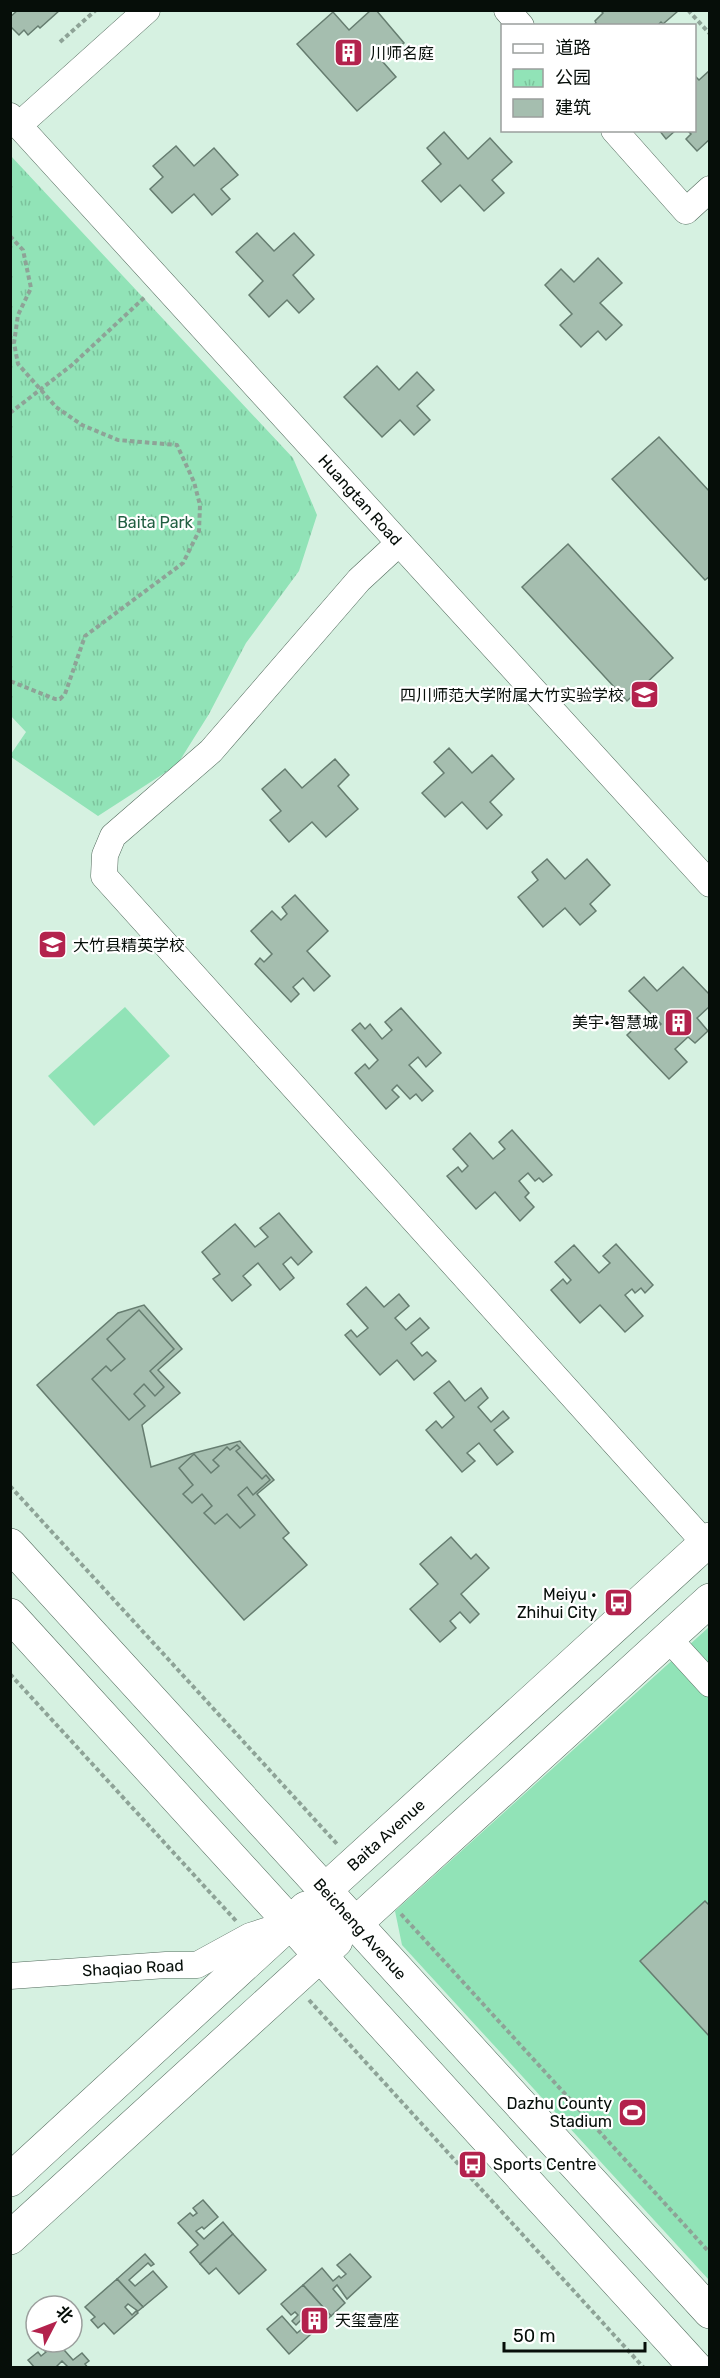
<svg xmlns="http://www.w3.org/2000/svg" width="720" height="2378" font-family="Rubik,'Noto Sans SC',sans-serif">
<defs>
<pattern id="park-tufts" width="24" height="20" patternUnits="userSpaceOnUse" patternTransform="scale(1.5)"><rect width="24" height="20" fill="#91e3b7"/><path d="M3 7l-1-3M5 7V3M7 7l1-3M15 17l-1-3M17 17v-4M19 17l1-3" fill="none" stroke="#7cc29c"/></pattern>
</defs>
<rect width="100%" height="100%" fill="#d6f1e1"/>
<polygon fill="url(#park-tufts)" points="10,155 293,458 317,515 299,571 246,643 209,714 177,765 98,816 11,757 11,754 26,732 10,715"/>
<g fill="#91e3b7">
<polygon points="125,1007 170,1056 94,1126 48,1076"/>
<polygon points="709,1627 709,2280 402,1945 395,1911"/>
</g>
<g fill="#a5beaf" stroke="#667d70" stroke-width="1.5">
<polygon points="18,10 60,10 40,28 38,26 28,35 24,30 19,35 10,26 10,17"/>
<polygon points="371,10 376,10 404,43 383,62 396,77 357,111 297,44 333,12 349,30"/>
<polygon points="600,10 677,10 678,11 663,24 661,22 657,26 593,26 596,23 595,21 603,13"/>
<polygon points="709,71 710,139 697,151 686,139 691,134 688,131 694,130 694,75 699,80"/>
<polygon points="659,130 676,130 666,139"/>
<polygon points="444,132 468,159 490,138 512,162 492,180 504,193 484,211 460,185 441,202 422,181 441,164 427,148"/>
<polygon points="176,146 194,166 214,148 238,175 221,189 230,199 212,215 194,194 172,213 150,189 163,177 153,166"/>
<polygon points="257,233 274,251 294,233 314,255 293,275 314,299 299,313 287,300 269,317 249,295 263,281 236,252"/>
<polygon points="598,258 622,283 600,303 622,325 606,340 598,331 581,347 560,325 572,314 545,285 561,269 574,282"/>
<polygon points="377,366 399,390 417,372 434,390 417,406 430,420 414,435 400,420 382,437 344,397"/>
<polygon points="659,437 710,492 710,576 705,580 612,479"/>
<polygon points="568,544 673,658 627,701 522,587"/>
<polygon points="449,748 472,773 492,755 514,779 490,802 502,815 487,829 462,802 445,817 422,793 444,773 434,762"/>
<polygon points="335,759 349,775 338,786 358,809 326,837 312,822 289,842 270,820 281,811 262,789 285,769 302,788"/>
<polygon points="547,859 565,879 587,859 610,885 590,904 596,911 580,925 565,908 543,927 518,897 538,880 532,872"/>
<polygon points="295,895 328,931 307,951 330,976 314,991 303,978 293,987 299,994 291,1002 255,964 260,958 264,962 272,954 251,931 272,911 281,920 287,914 282,907"/>
<polygon points="683,967 710,995 710,1006 697,1018 708,1031 695,1043 688,1037 675,1049 687,1062 669,1079 627,1035 644,1019 655,1030 661,1024 629,991 644,977 657,991"/>
<polygon points="401,1008 441,1053 426,1067 418,1057 409,1065 433,1091 422,1101 416,1094 410,1099 397,1085 392,1090 399,1097 386,1109 355,1073 365,1064 369,1069 378,1060 352,1030 360,1023 365,1029 370,1024 382,1039 392,1030 385,1022"/>
<polygon points="512,1130 552,1175 543,1182 539,1178 535,1181 528,1173 519,1181 529,1193 525,1197 534,1207 520,1221 495,1192 476,1209 447,1176 458,1167 462,1172 468,1166 453,1149 470,1133 493,1159 505,1149 499,1142"/>
<polygon points="279,1213 312,1252 298,1265 291,1257 283,1264 294,1278 280,1290 258,1263 243,1276 251,1285 232,1301 213,1279 220,1274 202,1252 235,1224 255,1247 268,1237 260,1228"/>
<polygon points="616,1244 653,1285 645,1293 641,1288 635,1293 632,1289 625,1295 643,1316 625,1332 600,1305 580,1323 551,1290 563,1279 567,1284 571,1280 555,1262 574,1245 599,1273 610,1263 603,1256"/>
<polygon points="366,1287 384,1307 399,1294 409,1306 395,1318 406,1330 420,1318 429,1328 411,1343 422,1356 427,1352 436,1361 414,1380 397,1360 380,1375 345,1335 351,1330 357,1337 368,1328 347,1304"/>
<polygon points="144,1305 182,1349 158,1370 180,1393 142,1425 151,1467 194,1453 240,1441 274,1480 257,1494 289,1533 283,1538 307,1565 244,1620 37,1385 118,1313"/>
<polygon points="139,1310 174,1349 150,1371 164,1387 155,1396 144,1384 134,1394 145,1406 129,1420 92,1379 106,1366 111,1371 125,1359 107,1339"/>
<polygon points="449,1381 465,1401 481,1388 488,1398 478,1407 491,1422 503,1411 509,1418 494,1430 513,1452 497,1465 479,1443 467,1453 475,1461 462,1472 426,1430 436,1421 442,1428 454,1417 434,1393"/>
<polygon points="237,1445 240,1448 236,1451 262,1479 266,1475 270,1480 253,1495 247,1487 238,1495 255,1515 240,1528 227,1514 215,1524 204,1513 212,1506 202,1494 192,1503 183,1494 193,1485 179,1468 194,1454 211,1473 219,1466 213,1460 227,1447 230,1450"/>
<polygon points="451,1537 471,1559 476,1554 489,1568 461,1594 479,1614 470,1623 460,1612 450,1621 456,1628 440,1642 410,1609 438,1584 420,1564"/>
<polygon points="705,1901 710,1906 710,2037 640,1961"/>
<polygon points="203,2200 218,2217 204,2229 202,2227 196,2231 204,2239 223,2222 233,2234 200,2264 190,2252 198,2245 178,2223 190,2213 193,2216 197,2213 193,2208"/>
<polygon points="233,2234 266,2270 239,2294 216,2268 209,2274 200,2264"/>
<polygon points="145,2254 154,2264 151,2266 148,2263 129,2280 135,2286 153,2271 167,2287 143,2307 117,2279"/>
<polygon points="350,2254 371,2277 347,2299 337,2285 333,2289 345,2303 331,2316 303,2285 322,2268 333,2281 339,2276 341,2278 346,2274 337,2265"/>
<polygon points="117,2279 143,2307 138,2311 128,2304 125,2307 132,2315 136,2311 138,2313 114,2334 104,2323 98,2328 91,2320 95,2317 85,2307"/>
<polygon points="303,2285 331,2316 289,2354 267,2329 282,2316 297,2333 302,2329 306,2333 311,2329 302,2319 296,2325 292,2321 298,2315 295,2312 291,2315 281,2304"/>
<polygon points="48,2342 57,2342 73,2360 82,2353 89,2361 85,2364 88,2368 65,2368 67,2366 62,2361 55,2368 35,2368 28,2360 38,2352 41,2356 46,2352 42,2348"/>
</g>
<g fill="none" stroke-linecap="round" stroke-linejoin="round">
<defs>
<g id="minor">
<polyline points="507,10 521,26"/>
<polyline points="10,116 710,884"/>
<polyline points="19,125 147,10"/>
<polyline points="614,130 686,211 710,189"/>
<polyline points="399,543 359,580 211,751 113,836 105,855 104,876 705,1543"/>
<polyline points="668,1638 710,1684"/>
<polyline points="10,1976 166,1965 197,1965 250,1936 291,1923 355,1924"/>
</g>
<g id="major">
<polyline points="325,1890 710,1539"/>
<polyline points="355,1924 710,1600"/>
</g>
<g id="highway">
<polyline points="10,1545 710,2312"/>
<polyline points="10,1615 696,2368"/>
<polyline points="10,2180 306,1908"/>
<polyline points="10,2238 336,1941"/>
</g>
</defs>
<use href="#minor" stroke="#526a5c" stroke-width="27"/>
<use href="#major" stroke="#526a5c" stroke-width="34"/>
<use href="#highway" stroke="#526a5c" stroke-width="34"/>
<g stroke="#8ea397" stroke-width="4" stroke-dasharray="4.5 3" stroke-linecap="butt">
<polyline points="688,10 710,34"/>
<polyline points="60,42 96,10"/>
<polyline points="10,236 23,250 31,288 18,315 14,343 18,364 56,407 82,425 118,440 177,445 194,482 200,505 199,531 183,563 85,636 65,694 60,699 55,699 10,681"/>
<polyline points="10,413 72,365 146,296"/>
<polyline points="10,1486 337,1844"/>
<polyline points="10,1674 237,1922"/>
<polyline points="401,1914 710,2253"/>
<polyline points="309,2000 644,2368"/>
</g>
<use href="#minor" stroke="#fff" stroke-width="26"/>
<use href="#major" stroke="#fff" stroke-width="33"/>
<use href="#highway" stroke="#fff" stroke-width="33"/>
</g>
<defs>
<symbol id="building-square" viewBox="-11 -11 22 22"><rect x="-9" y="-9" width="18" height="18" rx="4" fill="#b3224d" stroke="#fff"/><path d="M-4-6H4V6H1V3H-1V6H-4ZM-2.5-4.3h1.7v1.8h-1.7ZM.8-4.3h1.7v1.8H.8ZM-2.5-1h1.7V.8h-1.7ZM.8-1h1.7V.8H.8Z" fill="#fff"/></symbol>
<symbol id="school-square" viewBox="-11 -11 22 22"><rect x="-9" y="-9" width="18" height="18" rx="4" fill="#b3224d" stroke="#fff"/><path d="M0-5L7-2L0 1L-7-2ZM-4 1L0 2.5L4 1V4Q0 6-4 4Z" fill="#fff"/></symbol>
<symbol id="bus-square" viewBox="-11 -11 22 22"><rect x="-9" y="-9" width="18" height="18" rx="4" fill="#b3224d" stroke="#fff"/><path d="M-5-6H5V4H4V6H2V4H-2V6H-4V4H-5ZM-3.5-4V0h7V-4ZM-3.5 1.2v1.5H-2V1.2ZM2 1.2v1.5H3.5V1.2Z" fill="#fff"/></symbol>
<symbol id="stadium-square" viewBox="-11 -11 22 22"><rect x="-9" y="-9" width="18" height="18" rx="4" fill="#b3224d" stroke="#fff"/><path d="M0-5a6.5 5 0 1 0 0 10a6.5 5 0 1 0 0-10ZM-3.5-1.8h7v3.6h-7Z" fill="#fff"/></symbol>
</defs>
<g fill-rule="evenodd">
<use href="#building-square" x="332" y="36" width="33" height="33"/>
<use href="#school-square" x="628" y="678" width="33" height="33"/>
<use href="#school-square" x="36" y="928" width="33" height="33"/>
<use href="#building-square" x="662" y="1006" width="33" height="33"/>
<use href="#bus-square" x="602" y="1586" width="33" height="33"/>
<use href="#stadium-square" x="616" y="2096" width="33" height="33"/>
<use href="#bus-square" x="456" y="2148" width="33" height="33"/>
<use href="#building-square" x="298" y="2304" width="33" height="33"/>
</g>
<g text-anchor="middle" dominant-baseline="central" stroke-width="4.5" stroke-linejoin="round" paint-order="stroke">
<g font-size="16" fill="#060e09" stroke="#fff" text-anchor="start">
<text x="370" y="53">川师名庭</text>
<text x="624" y="695" text-anchor="end">四川师范大学附属大竹实验学校</text>
<text x="73" y="945">大竹县精英学校</text>
<text x="658" y="1022" text-anchor="end">美宇•智慧城</text>
<text x="597" y="1594" text-anchor="end">Meiyu •<tspan x="597" dy="18">Zhihui City</tspan></text>
<text x="612" y="2103" text-anchor="end">Dazhu County<tspan x="612" dy="18">Stadium</tspan></text>
<text x="493" y="2164">Sports Centre</text>
<text x="335" y="2320">天玺壹座</text>
</g>
<g font-size="16" fill="#060e09" stroke="#fff">
<text transform="translate(360 500) rotate(48)">Huangtan Road</text>
<text transform="translate(386 1835) rotate(-42)">Baita Avenue</text>
<text transform="translate(360 1929) rotate(48)">Beicheng Avenue</text>
<text transform="translate(133 1968) rotate(-3)">Shaqiao Road</text>
</g>
<g font-size="16" fill="#225f42" stroke="#fff">
<text x="155" y="522">Baita Park</text>
</g>
</g>
<rect width="720" height="2378" fill="none" stroke="#060e09" stroke-width="24"/>
<rect x="501" y="24" width="195" height="108" fill="#ffffff" stroke="#9b9f9d" stroke-width="1.5"/>
<rect x="513" y="44" width="30" height="9" fill="#ffffff" stroke="#9b9f9d" stroke-width="1.5"/>
<text x="555" y="54" font-size="18" fill="#060e09">道路</text>
<rect x="513" y="69" width="30" height="18" fill="url(#park-tufts)" stroke="#9b9f9d" stroke-width="1.5"/>
<text x="555" y="84" font-size="18" fill="#060e09">公园</text>
<rect x="513" y="99" width="30" height="18" fill="#a5beaf" stroke="#9b9f9d" stroke-width="1.5"/>
<text x="555" y="114" font-size="18" fill="#060e09">建筑</text>
<g transform="translate(54 2324) rotate(48)"><circle r="28" fill="#ffffff" stroke="#9b9f9d" stroke-width="1.5"/>
<path d="M0-4.5L10 22L0 15L-10 22Z" fill="#b3224d"/>
<text y="-9" font-size="16" font-weight="bold" text-anchor="middle" fill="#060e09">北</text>
</g>
<path d="M504 2342v9h141v-9" fill="none" stroke="#060e09" stroke-width="3"/>
<text x="513" y="2342" font-size="18" fill="#060e09" stroke="#ffffff" stroke-width="4.5" paint-order="stroke">50 m</text>
</svg>
